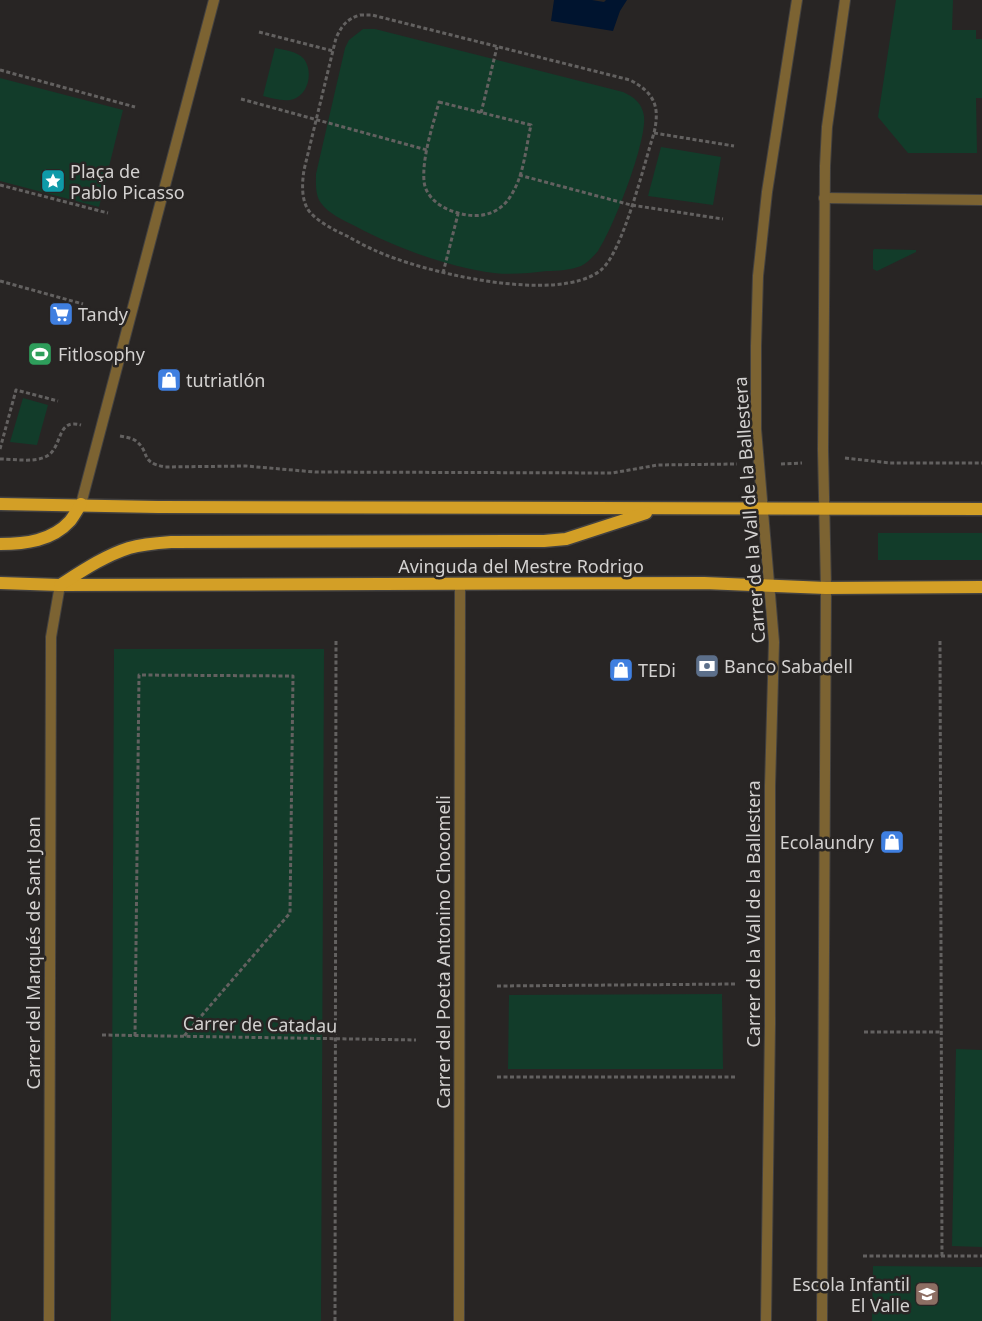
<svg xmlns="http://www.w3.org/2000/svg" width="982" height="1321" font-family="'Noto Sans',sans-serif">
<rect width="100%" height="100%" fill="#282524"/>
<g fill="#123c2a">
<polygon points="896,0 953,0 952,30 976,30 976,39 982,39 982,98 976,98 977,153 908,153 878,117"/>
<path d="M363 29H375L623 92C634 97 642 103 644 116 647 142 613 229 598 251 593 257 587 263 581 266 571 270 558 271 547 271 530 273 512 275 494 273 448 267 396 248 355 226 343 220 329 214 321 203 315 195 316 183 316 174L345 48 349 40Z"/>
<path d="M275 48C284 50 297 51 304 59 314 73 308 97 290 100 280 101 272 98 263 96Z"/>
<polygon points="0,78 123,110 99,207 0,181"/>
<polygon points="661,147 721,157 713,205 648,196"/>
<polygon points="874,249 916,250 916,252 877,271 873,269 873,251"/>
<polygon points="23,398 48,405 37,445 10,442"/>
<rect x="878" y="533" width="104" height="27"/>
<polygon points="114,649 324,649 321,1321 111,1321"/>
<polygon points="722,994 723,1069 508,1069 509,995"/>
<polygon points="956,1049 982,1050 982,1247 952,1246"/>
<polygon points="873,1266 982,1267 982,1321 872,1321"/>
</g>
<polygon fill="#00142f" points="554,0 592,0 604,2 606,0 627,0 620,11 613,31 551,21"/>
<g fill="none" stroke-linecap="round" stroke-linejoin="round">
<defs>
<g id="minor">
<polyline points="824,198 982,200"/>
<polyline points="81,504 214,0"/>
<polyline points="49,1321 51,637 60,585"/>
<polyline points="459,1321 460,584"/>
</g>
<g id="tertiary">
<polyline points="766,1321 770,1025 770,786 774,642 756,429 756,346 758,276 767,192 797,0"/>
<polyline points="822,1321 826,588 823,450 825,166 827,127 845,0"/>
</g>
<g id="primary">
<polyline points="0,504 158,507 982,509"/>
<path d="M0 544C25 544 52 541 70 521 74 516 77 510 81 504"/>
<polyline points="0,583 60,585 704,583 826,588 982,587"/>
<path d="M60 585C82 571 104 556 129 548 143 544 158 543 172 542L544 541 566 539 646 513"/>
</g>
</defs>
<use href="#minor" stroke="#434140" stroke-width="12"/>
<use href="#tertiary" stroke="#434140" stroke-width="12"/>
<use href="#primary" stroke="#434140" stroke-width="15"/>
<g stroke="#636160" stroke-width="3" stroke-dasharray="4 2.5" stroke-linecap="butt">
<path d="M360 15H372L630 80C655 93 660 107 654 133 644 164 623 252 601 270 558 305 421 272 374 250 365 246 356 241 347 236 334 230 318 222 309 211 301 200 302 183 304 170L336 38C342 25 347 19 360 15Z"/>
<polyline points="259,32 333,51"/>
<polyline points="0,70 135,107"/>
<polyline points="241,99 427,150"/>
<path d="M439 102 531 125C526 147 524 173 513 192 499 219 472 220 447 209 436 204 425 194 424 181 422 157 433 125 439 102Z"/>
<polyline points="481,113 497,47"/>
<polyline points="654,133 734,146"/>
<polyline points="519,175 631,205 723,219"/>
<polyline points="0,185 108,213"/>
<polyline points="443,273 458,214"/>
<polyline points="0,281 83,304"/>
<path d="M120 436C126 437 132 438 136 441 151 453 139 462 165 467L246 466 315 472 612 473 658 465 737 464"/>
<polyline points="0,449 16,390 58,401"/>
<polyline points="845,458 890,463 982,463"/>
<path d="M0 459C14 459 35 463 47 456 63 447 56 418 81 425"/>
<polyline points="781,464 802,463"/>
<polyline points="940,641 942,1256"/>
<polyline points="497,986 735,984"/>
<polyline points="864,1032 942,1032"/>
<polyline points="102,1035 416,1040"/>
<polyline points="135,1036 139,675 293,676 290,913 184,1036"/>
<polyline points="497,1077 735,1077"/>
<polyline points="863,1256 982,1256"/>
<polyline points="335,1321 336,641"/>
</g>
<use href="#minor" stroke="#7c6332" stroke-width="10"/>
<use href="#tertiary" stroke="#7c6332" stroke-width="10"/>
<use href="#primary" stroke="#d39f26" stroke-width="12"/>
</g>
<defs>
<symbol id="sight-square" viewBox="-11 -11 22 22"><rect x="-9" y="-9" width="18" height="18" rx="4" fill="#0f9aa8" stroke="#282524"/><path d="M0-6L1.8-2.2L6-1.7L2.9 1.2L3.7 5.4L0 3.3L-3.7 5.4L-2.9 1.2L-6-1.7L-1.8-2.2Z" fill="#fff"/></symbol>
<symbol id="supermarket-square" viewBox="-11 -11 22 22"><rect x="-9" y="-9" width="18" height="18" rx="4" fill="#3f7fe0" stroke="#282524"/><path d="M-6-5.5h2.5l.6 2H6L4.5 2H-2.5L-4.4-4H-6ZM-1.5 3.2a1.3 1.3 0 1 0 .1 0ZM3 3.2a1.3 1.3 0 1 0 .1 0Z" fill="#fff"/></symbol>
<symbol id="stadium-square" viewBox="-11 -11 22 22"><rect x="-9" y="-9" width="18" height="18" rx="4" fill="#2e9e5b" stroke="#282524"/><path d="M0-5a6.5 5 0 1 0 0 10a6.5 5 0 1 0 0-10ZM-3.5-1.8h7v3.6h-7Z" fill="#fff"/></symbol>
<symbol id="shop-square" viewBox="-11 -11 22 22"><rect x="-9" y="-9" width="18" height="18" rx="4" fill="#3f7fe0" stroke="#282524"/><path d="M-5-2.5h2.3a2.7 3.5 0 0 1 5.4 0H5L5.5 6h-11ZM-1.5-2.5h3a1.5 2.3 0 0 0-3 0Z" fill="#fff"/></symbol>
<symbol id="bank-square" viewBox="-11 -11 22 22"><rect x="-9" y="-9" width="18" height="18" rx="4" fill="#5c6f8a" stroke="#282524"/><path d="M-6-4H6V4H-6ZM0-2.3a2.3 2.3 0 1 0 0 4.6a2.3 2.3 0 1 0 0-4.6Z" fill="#fff"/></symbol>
<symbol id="school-square" viewBox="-11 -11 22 22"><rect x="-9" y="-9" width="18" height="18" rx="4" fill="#8d6e63" stroke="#282524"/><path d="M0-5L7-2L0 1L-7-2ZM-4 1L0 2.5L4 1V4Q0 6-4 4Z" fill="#fff"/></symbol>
</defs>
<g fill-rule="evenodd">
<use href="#sight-square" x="39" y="167" width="28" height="28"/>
<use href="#supermarket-square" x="47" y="300" width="28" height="28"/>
<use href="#stadium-square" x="26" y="340" width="28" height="28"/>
<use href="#shop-square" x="155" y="366" width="28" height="28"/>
<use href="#bank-square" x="693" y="652" width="28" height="28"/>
<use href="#shop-square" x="607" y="656" width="28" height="28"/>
<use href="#shop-square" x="878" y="828" width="28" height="28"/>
<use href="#school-square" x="913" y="1280" width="28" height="28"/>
</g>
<g text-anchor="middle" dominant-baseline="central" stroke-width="5" stroke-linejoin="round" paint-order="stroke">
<g font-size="18" fill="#d3d1d0" stroke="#282524" text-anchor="start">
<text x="70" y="171">Plaça de<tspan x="70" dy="21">Pablo Picasso</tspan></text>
<text x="78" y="314">Tandy</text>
<text x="58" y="354">Fitlosophy</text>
<text x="186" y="380">tutriatlón</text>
<text x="724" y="666">Banco Sabadell</text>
<text x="638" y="670">TEDi</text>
<text x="874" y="842" text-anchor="end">Ecolaundry</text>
<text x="910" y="1284" text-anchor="end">Escola Infantil<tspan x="910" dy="21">El Valle</tspan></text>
</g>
<g font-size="18" fill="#d3d1d0" stroke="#282524">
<text transform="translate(749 510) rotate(-94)">Carrer de la Vall de la Ballestera</text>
<text x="521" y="566">Avinguda del Mestre Rodrigo</text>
<text transform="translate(753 914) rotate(-90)">Carrer de la Vall de la Ballestera</text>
<text transform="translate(443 952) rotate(-90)">Carrer del Poeta Antonino Chocomeli</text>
<text transform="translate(33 953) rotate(-90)">Carrer del Marqués de Sant Joan</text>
<text transform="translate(260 1024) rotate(1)">Carrer de Catadau</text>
</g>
</g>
</svg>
